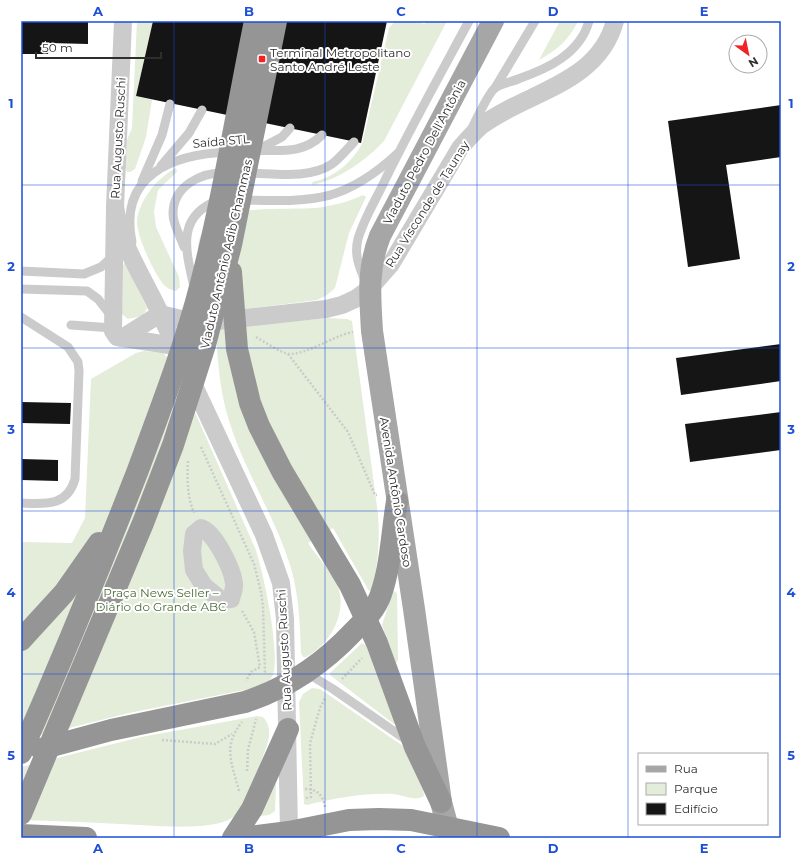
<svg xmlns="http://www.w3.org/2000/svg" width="802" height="859" font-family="Montserrat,sans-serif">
<rect width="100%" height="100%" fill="#fff"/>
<g fill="#e3edda">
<polygon points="137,21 153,21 136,96 152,100 146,137 135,169 130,172 127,172 125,168 127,140 132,128"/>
<path d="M395 21H411L425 24 426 21H447L384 141C364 162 341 178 313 185L312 182C334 178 352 162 362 144L389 28Z"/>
<path d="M560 21H578C569 40 557 50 539 60Z"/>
<path d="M176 168 177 172 158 190 154 211 156 227 179 277 180 287 176 291C171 290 169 289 165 286 155 276 136 235 137 221 139 200 158 177 176 168Z"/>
<path d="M363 195 366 197 349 233 335 288 327 295 317 300 213 313C208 296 199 271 198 254 194 199 281 211 316 208 332 206 348 202 363 195Z"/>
<path d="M125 263 147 308C144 317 137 317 128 319L122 314 123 265Z"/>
<path d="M329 318 347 319 352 321 378 514C380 541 378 564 372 590L369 591 333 528 308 543C316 556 327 566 334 578 351 606 333 643 306 657H303L301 653C300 625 299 595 291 568 275 515 242 468 227 414 220 389 218 363 216 336L218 331 223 328Z"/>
<path d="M144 351 163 353 168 358 186 392 255 548C263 569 282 659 272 677 269 683 260 685 254 688L129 713 21 740V542L72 543 85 518 91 379 136 353Z"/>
<polygon points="393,591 397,593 398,660 396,663 382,625"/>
<polygon points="362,643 368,647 397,724 394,724 330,675 330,673"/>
<path d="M312 688 320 689 403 746 423 790 424 796C416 802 403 795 394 794 364 793 336 798 307 805L304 804 299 702 303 694Z"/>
<path d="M257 716 263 717C276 731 265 749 260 765 254 781 247 808 232 818 210 832 148 825 121 824 88 822 54 821 21 820V767L141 737Z"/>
<polygon points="276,783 275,811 269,815 259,816"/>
</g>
<g fill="#151515">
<polygon points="21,21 88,21 88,44 49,43 48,54 21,54"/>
<polygon points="153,21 387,21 361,143 136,96"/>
<polygon points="781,105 781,157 726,165 740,259 688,267 668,121"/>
<polygon points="781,344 781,381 681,395 676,358"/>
<polygon points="21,402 71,403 70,424 21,423"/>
<polygon points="781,412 781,450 690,462 685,424"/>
<polygon points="21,459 58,460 58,481 21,480"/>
</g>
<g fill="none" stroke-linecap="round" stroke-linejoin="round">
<g stroke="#cbcbcb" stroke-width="2.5" stroke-dasharray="2 2" stroke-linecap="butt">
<path d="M256 337C263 341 281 353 289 354 309 354 332 336 353 332"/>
<polyline points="288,354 348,432 375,495 377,495"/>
<polyline points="201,447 254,564 261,592 263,607 265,673"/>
<path d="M188 461C187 479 187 496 194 513"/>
<polyline points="242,611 254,632 260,667 251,672 246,681"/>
<polyline points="342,679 362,658"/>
<polyline points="162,740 215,744 232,734"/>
<polyline points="247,771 248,750 256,719"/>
<path d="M305 789C317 789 323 795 325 807"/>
<path d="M239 791C232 763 222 747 242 722"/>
<polyline points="306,798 311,797 310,743 320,708 325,698"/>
</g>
<g stroke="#cbcbcb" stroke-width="9">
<polyline points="495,88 535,21"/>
<path d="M472 128C476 120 489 92 495 88 500 84 511 82 518 79 547 69 580 54 589 21"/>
<polyline points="259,149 282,137 290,128"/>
<path d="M250 151C277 149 301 156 322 135"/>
<polyline points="161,166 189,133 202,110"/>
<path d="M246 173C272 173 308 180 332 164 340 158 347 149 354 142"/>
<polyline points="142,181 162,135 170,104"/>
<path d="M239 200C311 201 342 205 398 153"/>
<path d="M132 242C118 174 174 154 229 152"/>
<path d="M184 247C181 237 173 225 173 214 173 186 201 172 225 173"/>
<polyline points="21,271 84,274 101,267 113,256"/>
<path d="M365 280C359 267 354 254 358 239 364 218 377 198 386 178 412 125 441 73 469 21"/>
<path d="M194 287C186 251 175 216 219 200"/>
<polyline points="21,289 87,291 98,299 112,317"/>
<path d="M21 317 68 347 78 362 79 371 75 479C67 507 45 504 21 503"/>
<polyline points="71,325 113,328"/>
<polyline points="307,673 333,689 408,741"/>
</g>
<g stroke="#cbcbcb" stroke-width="18">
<polyline points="123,21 115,207 113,331 117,337 175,346"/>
<path d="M115 207C121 244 141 274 157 307 192 383 228 459 264 535L281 583 285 619 289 832"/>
<path d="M160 314 199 323 326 309 342 305 355 299 369 289 391 264 460 148C467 140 473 133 481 126 525 92 598 85 615 21"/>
<polyline points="122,338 160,314"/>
<path d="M201 528C215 533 232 568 234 583 235 588 232 594 231 599L221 600 204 586 194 570 192 551 194 534Z"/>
</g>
<path stroke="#a6a6a6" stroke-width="22" d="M454 838 448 828 441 802 414 609 372 331C370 296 367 269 380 236L493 21"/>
<g stroke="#959595" stroke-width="22">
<polyline points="231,272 237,349 250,403 259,426 282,471 350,585 377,643 415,747 441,802"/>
<polyline points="21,640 64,593 99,543"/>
<path d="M41 749 111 730 245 702C288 688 323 664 354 631 365 620 376 609 381 594 391 565 392 531 397 501"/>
<path d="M21 753C62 660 101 565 138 470 160 410 184 349 200 287 223 199 237 109 255 21"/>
<polyline points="21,814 143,523 173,445 205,345 231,245 276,21"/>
<polyline points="21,835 86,838"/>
<polyline points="233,838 252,809 288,729"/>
<polyline points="241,838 289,832 349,820 379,819 411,820 499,838"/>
</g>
</g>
<path fill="none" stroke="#1d4ed8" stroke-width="1" stroke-opacity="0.55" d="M174 21V838M325 21V838M477 21V838M628 21V838M21 185H781M21 348H781M21 511H781M21 674H781"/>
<rect fill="#f22325" stroke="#fff" stroke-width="1.5" x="258" y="55" width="8" height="8" rx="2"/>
<g text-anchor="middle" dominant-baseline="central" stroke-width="4" stroke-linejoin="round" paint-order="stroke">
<g font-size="12" fill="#2e2e2e" stroke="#fff" text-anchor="start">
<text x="270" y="52">Terminal Metropolitano<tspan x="270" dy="14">Santo André Leste</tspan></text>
</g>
<g font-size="12" fill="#2e2e2e" stroke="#fff">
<text transform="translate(118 138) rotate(-87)">Rua Augusto Ruschi</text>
<text transform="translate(221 141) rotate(-5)">Saída STL</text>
<text transform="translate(424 152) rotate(-62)">Viaduto Pedro Dell'Antônia</text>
<text transform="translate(427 204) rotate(-58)">Rua Visconde de Taunay</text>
<text transform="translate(226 254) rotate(-77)">Viaduto Antônio Adib Chammas</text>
<text transform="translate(396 492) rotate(81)">Avenida Antônio Cardoso</text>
<text transform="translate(284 650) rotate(-93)">Rua Augusto Ruschi</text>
</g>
<g font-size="12" fill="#4e6d38" stroke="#fff">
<text x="161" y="592">Praça News Seller –<tspan x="161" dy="14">Diário do Grande ABC</tspan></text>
</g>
</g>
<rect width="802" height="859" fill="none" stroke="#ffffff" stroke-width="44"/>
<rect x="638" y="753" width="130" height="72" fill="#ffffff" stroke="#ababab"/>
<rect x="646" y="766" width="20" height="6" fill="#a6a6a6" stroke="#ababab"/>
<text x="674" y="773" font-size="12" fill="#2e2e2e">Rua</text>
<rect x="646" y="783" width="20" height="12" fill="#e3edda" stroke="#ababab"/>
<text x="674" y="793" font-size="12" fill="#2e2e2e">Parque</text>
<rect x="646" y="803" width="20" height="12" fill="#151515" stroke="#ababab"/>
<text x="674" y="813" font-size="12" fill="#2e2e2e">Edifício</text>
<g transform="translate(748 54) rotate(147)"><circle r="19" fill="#ffffff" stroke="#ababab"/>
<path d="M0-3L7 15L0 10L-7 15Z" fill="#f22325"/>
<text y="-6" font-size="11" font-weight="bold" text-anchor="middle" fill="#2e2e2e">N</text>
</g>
<path d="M36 52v6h125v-6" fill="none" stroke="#2e2e2e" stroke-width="2"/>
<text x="42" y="52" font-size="12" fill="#2e2e2e" stroke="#ffffff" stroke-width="3" paint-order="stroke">50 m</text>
<rect x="22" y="22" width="758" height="815" fill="none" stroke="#1d4ed8" stroke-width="1.5"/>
<g font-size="13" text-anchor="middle" font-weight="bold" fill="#1d4ed8">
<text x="98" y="16">A</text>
<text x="249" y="16">B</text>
<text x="401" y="16">C</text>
<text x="553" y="16">D</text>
<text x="704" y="16">E</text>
<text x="11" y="108">1</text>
<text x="791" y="108">1</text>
<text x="11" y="271">2</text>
<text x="791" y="271">2</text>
<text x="11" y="434">3</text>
<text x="791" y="434">3</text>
<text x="11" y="597">4</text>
<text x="791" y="597">4</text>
<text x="11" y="760">5</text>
<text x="791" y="760">5</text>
<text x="98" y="853">A</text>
<text x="249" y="853">B</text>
<text x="401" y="853">C</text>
<text x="553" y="853">D</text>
<text x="704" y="853">E</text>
</g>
</svg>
